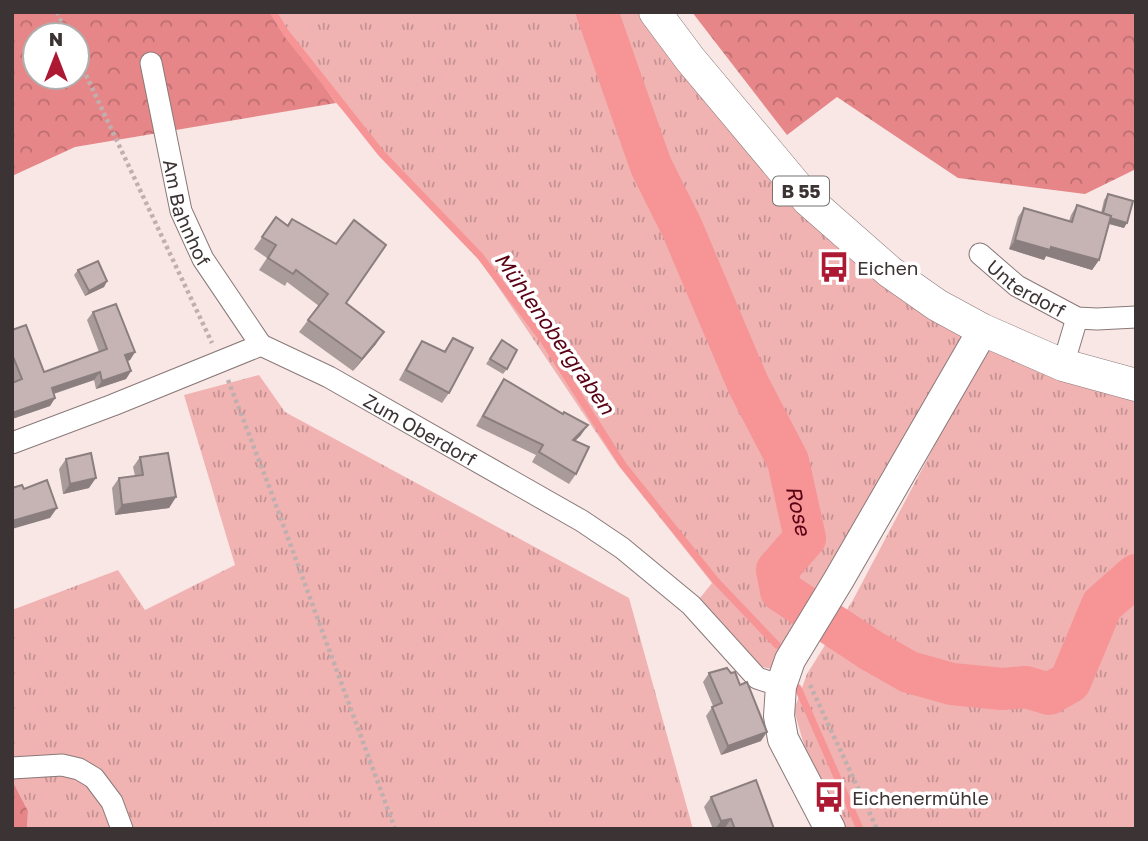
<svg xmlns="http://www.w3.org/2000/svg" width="1148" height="841" font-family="'Golos Text',sans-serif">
<defs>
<pattern id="grass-tufts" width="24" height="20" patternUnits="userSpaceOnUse" patternTransform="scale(1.75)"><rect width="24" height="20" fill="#f1b2b2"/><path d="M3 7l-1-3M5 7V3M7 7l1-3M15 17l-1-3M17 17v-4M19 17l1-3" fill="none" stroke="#c49292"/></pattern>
<pattern id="forest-crowns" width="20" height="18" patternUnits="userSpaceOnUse" patternTransform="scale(1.75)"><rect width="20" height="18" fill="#e68688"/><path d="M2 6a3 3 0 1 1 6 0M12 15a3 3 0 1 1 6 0" fill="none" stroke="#bc6e70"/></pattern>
</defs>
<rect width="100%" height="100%" fill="#f9e7e6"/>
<g fill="url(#grass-tufts)">
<polygon points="271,12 645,12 803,212 967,336 777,670 762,667 700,598 712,583 618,465 478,257 336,103"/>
<polygon points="987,346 1136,393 1136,829 846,829 804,745 794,710 807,674 853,600"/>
<polygon points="259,375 285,412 629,598 693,829 27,829 28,811 12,780 12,610 118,570 145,610 235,565 184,395"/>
</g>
<g fill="url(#forest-crowns)" fill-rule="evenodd">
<path d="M12 12H271L336 103 75 147 12 176ZM35 35H77V77H35Z"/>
<polygon points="692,12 1136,12 1136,169 1085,194 958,178 837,97 787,135"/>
<polygon points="12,780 28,811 27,829 12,829"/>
</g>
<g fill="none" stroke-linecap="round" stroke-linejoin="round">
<g stroke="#f69496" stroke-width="7">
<polyline points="273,12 286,33 381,153 480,256 544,341 623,465 716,581 777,645"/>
<polyline points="798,688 860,829"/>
</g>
<path stroke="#f69496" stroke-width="42" id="s1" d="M597 12 651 166 682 228 748 384 788 461 805 538 777 570 781 591 872 651 909 672 952 684 1002 689 1026 687 1049 694 1070 682 1102 605 1136 575"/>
<defs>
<g id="minor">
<path id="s2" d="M151 63 181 211 203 259 261 345"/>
<path id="s3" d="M980 254 1017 286 1077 318 1097 319 1136 317"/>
<polyline points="1063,365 1077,318"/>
<path id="s4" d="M12 443 113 405 261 345 329 377 582 521 622 548 691 605 757 678 781 686"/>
<polyline points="12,768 62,765 79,769 94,778 112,802 122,829"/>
</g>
<polyline id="secondary" points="830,829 783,739 779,716 781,686 790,660 838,581 983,330"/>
<polyline id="primary" points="655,12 690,59 808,200 890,272 937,305 983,330 1063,365 1136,385"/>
</defs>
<use href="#minor" stroke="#8a7979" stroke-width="23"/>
<use href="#secondary" stroke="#8a7979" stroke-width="32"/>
<use href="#primary" stroke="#8a7979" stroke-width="33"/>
<g stroke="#bfb0af" stroke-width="4.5" stroke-dasharray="3.5 3.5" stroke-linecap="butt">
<polyline points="57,12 67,35"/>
<polyline points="77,56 212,343"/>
<polyline points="228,380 270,489 395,829"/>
<polyline points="810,685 877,829"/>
</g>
<use href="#minor" stroke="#fff" stroke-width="21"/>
<use href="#secondary" stroke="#fff" stroke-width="30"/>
<use href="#primary" stroke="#fff" stroke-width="32"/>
</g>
<g fill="#aa9b9b">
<polygon points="1108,194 1124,228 1109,224 1099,260 1092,270 1046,256 1044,260 1009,249 1018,217 1024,208 1069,221 1071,215 1077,205 1101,213 1104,200"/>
<polygon points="276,217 287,225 292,219 346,303 376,344 353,371 299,332 319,306 287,282 285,286 259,270 267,258 254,249"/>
<polygon points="78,270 107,281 104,287 85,296 74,275"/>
<polygon points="93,312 135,352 130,360 128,361 131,371 126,379 96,389 94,380 54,394 55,398 50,406 12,419 12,383 14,382 12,377 12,330 44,372 99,352 87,320"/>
<polygon points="453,338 449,393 442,403 399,380 415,351 422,341 444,351"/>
<polygon points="502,340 507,369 503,374 486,364"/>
<polygon points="504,379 581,435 575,441 576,474 569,484 532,462 536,455 476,426 497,389"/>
<polygon points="140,457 176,497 169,508 115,515 112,488 119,478 135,476 133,467"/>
<polygon points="66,459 89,488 63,494 59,469"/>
<polygon points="709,673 761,741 721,755 706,716 713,706 703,682"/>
<polygon points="711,797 774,829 713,829 704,807"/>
</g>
<g fill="#8b7e7e">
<polygon points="1102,216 1127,223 1124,228 1099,221"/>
<polygon points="1015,240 1051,247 1099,260 1092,270 1046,256 1044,260 1009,249"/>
<polygon points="107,281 104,287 85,296 89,291"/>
<polygon points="384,332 376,344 353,371 362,359"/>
<polygon points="135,352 130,360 120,364 125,355"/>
<polygon points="131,371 126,379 96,389 102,381"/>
<polygon points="100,372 94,380 46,396 52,388"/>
<polygon points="55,398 50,406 12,419 12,413"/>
<polygon points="588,425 581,435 566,450 573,440"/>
<polygon points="96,478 89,488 63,494 70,484"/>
<polygon points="176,497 169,508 115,515 122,505"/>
<polygon points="57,508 50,518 12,529 12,521"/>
<polygon points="767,732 761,741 721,755 728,746"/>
<polygon points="731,819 724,829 715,829 721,821"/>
</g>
<g fill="#c6b4b4" stroke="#8b7e7e" stroke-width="2">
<polygon points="1108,194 1133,201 1127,223 1110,218 1111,216 1103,213"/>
<polygon points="1077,205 1111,216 1099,260 1051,247 1050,250 1015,240 1024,208 1072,222"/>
<polygon points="276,217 288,226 292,219 336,244 354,220 386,245 346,303 384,332 362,359 308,320 328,294 296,270 293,274 268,258 276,245 262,237"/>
<polygon points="98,261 107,281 89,291 78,270"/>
<polygon points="116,304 135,352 125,355 131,371 102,381 100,372 52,388 55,398 12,413 12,383 22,379 12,354 12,330 26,325 44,372 47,371 107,349 93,312"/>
<polygon points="453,338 473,348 449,393 406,370 422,341 445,352"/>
<polygon points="502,340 517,350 507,369 490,359"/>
<polygon points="504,379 563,414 564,412 588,425 573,440 589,447 576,474 539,452 543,445 483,416"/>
<polygon points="91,453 96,478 70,484 66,459"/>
<polygon points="168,453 176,497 122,505 119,478 143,475 140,457"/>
<polygon points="47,480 57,508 12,521 12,488 22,485 24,489"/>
<polygon points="727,668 731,673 735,672 740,685 747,682 767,732 728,746 712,707 722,703 709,673"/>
<polygon points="756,780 774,829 735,829 731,819 721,821 711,797"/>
</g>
<defs>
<symbol id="bus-bare" viewBox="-9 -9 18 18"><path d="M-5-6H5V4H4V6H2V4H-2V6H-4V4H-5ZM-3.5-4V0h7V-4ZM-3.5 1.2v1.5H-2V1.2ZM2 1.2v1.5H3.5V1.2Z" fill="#ad1833" stroke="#fff" stroke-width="2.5" paint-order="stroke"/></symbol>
</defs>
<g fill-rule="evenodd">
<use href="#bus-bare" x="812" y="245" width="44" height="44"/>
<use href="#bus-bare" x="807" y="775" width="44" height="44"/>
</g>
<g text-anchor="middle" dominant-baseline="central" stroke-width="7" stroke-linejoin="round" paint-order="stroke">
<rect fill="#fff" stroke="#767171" stroke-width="2" x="773" y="176.5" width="56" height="29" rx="5"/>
<g font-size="18" font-weight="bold" fill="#3c3434">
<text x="801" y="191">B 55</text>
</g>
<g font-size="19" fill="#3c3434" stroke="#fff">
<text stroke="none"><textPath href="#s2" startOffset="154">Am Bahnhof</textPath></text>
<text stroke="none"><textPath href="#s3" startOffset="58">Unterdorf</textPath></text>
<text stroke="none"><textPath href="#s4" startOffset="448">Zum Oberdorf</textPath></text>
</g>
<g font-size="19" fill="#3c3434" stroke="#fff" text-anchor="start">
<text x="857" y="267">Eichen</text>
<text x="852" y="797">Eichenermühle</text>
</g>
<g font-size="21" font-style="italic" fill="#5a0114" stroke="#fff">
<text transform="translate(555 333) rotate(55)">Mühlenobergraben</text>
<text stroke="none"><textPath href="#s1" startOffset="539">Rose</textPath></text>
</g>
</g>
<rect width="1148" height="841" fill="none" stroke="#3c3434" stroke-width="28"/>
<g transform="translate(56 56)"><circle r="33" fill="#ffffff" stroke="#b1aeae" stroke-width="2"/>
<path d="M0-5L12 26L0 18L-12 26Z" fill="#ad1833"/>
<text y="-10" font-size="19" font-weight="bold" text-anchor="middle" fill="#3c3434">N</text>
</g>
</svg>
